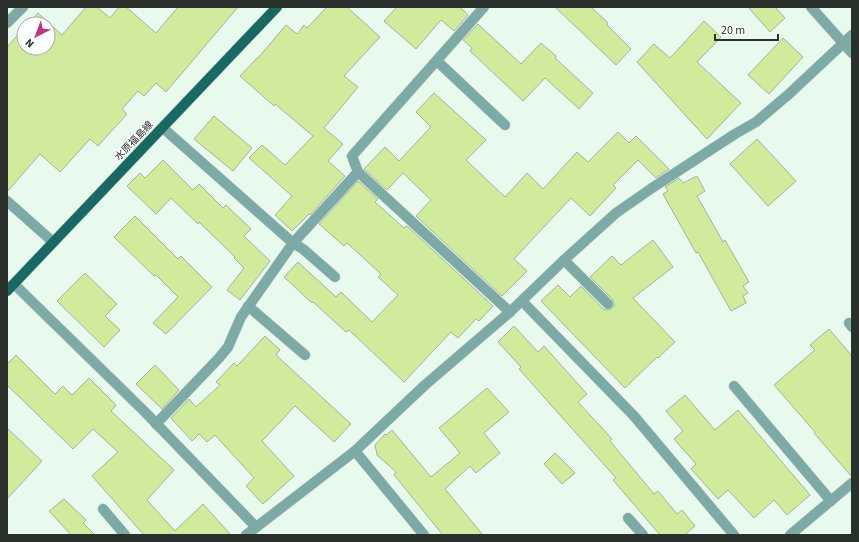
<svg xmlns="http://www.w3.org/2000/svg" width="859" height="542" font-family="'Source Sans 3','Noto Sans JP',sans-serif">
<rect width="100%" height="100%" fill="#e8f9ee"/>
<g fill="#d0eb9b" stroke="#aab0a0">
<polygon points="86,7 97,7 110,18 119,7 126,7 156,33 178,7 238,7 166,92 156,83 144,96 138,91 122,109 127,114 98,146 90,139 60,172 40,154 7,192 7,47 24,28 24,48 48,48 48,24 28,24 38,13 62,35"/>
<polygon points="327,7 347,7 380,37 344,76 358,87 324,128 343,144 328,161 345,176 310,215 309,214 292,231 275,215 292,196 249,158 262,145 285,165 313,136 275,104 274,106 240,76 257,58 258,58 286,25 297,34 304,25 307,28"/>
<polygon points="397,7 460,7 468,15 454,31 441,20 416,49 384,21"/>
<polygon points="555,7 591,7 608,23 607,25 631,49 616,65"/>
<polygon points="748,7 775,7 785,18 770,32"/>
<polygon points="704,21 721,37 697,62 741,103 707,139 637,62 654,44 670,58"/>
<polygon points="478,24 521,64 541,43 556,56 555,58 593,93 579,109 545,78 523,101 470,51 472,48 463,40"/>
<polygon points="783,38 803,57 769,94 748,75"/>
<polygon points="434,93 486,140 466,160 505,197 527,173 543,189 577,152 588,162 618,132 629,143 636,136 669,169 656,178 638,160 613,185 616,188 590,216 571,198 514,259 527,271 502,296 416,216 431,200 403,173 387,190 364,169 385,147 399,161 431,127 416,112"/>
<polygon points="214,116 252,148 233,171 194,139"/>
<polygon points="757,139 796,181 768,206 730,164"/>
<polygon points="163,160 193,190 199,184 223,208 226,205 251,229 244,236 270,261 240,300 227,290 244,268 234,258 235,257 199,222 198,224 171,198 156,214 127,186 140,173 145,178"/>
<polygon points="697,176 705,191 697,196 723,242 725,240 749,282 743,286 748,293 743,296 746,303 731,311 698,252 696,253 663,194 668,191 665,187 679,178 683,183"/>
<polygon points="358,181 378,199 375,202 404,228 407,226 493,306 479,321 476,319 458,338 451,332 404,382 349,330 346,332 313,302 312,303 284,277 298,262 336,297 341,292 372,322 398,295 378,277 381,274 347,243 344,246 319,224"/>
<polygon points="135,216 178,259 181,256 212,287 166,334 153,323 178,297 156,275 154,276 114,237"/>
<polygon points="653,240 673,267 633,298 675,342 658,358 657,357 625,388 541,301 558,285 570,297 581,286 603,309 607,310 610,310 614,306 614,303 613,300 590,277 612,256 621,265"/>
<polygon points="85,273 117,304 105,316 120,330 104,347 57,301"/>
<polygon points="514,326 538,352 544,346 587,394 578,402 612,439 610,441 654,494 658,491 677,514 682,510 695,526 685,535 660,535 613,480 616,478 519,369 521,367 498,342"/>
<polygon points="829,329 852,356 852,477 814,433 815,432 774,385 815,350 810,345"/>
<polygon points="265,336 280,350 276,355 351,424 334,442 295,406 262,441 294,476 263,504 246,486 254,478 215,435 207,442 199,434 192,441 171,418 189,399 196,407 220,385 216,382 234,363 237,366"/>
<polygon points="16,355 55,394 63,386 72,395 89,378 116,405 111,411 174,470 147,500 175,531 203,504 231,535 144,535 92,476 118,452 93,429 73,449 7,385 7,364"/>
<polygon points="155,365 179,390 162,409 136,384"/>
<polygon points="487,388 509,412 484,433 500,453 476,473 470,466 445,489 483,535 443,535 394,475 396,472 377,455 375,445 385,434 386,435 392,430 431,477 460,453 439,428"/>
<polygon points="685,395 715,430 738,410 810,495 787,515 774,500 754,518 728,490 718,499 691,469 696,464 674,439 683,431 666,411"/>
<polygon points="7,428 42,461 7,499"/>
<polygon points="555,453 575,473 562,484 544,464"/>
<polygon points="64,499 86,520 83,523 95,535 71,535 49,511"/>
</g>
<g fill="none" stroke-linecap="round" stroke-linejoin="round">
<defs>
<g id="minor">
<polyline points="484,7 352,156 358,172 510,312"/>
<polyline points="811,7 852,53"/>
<polyline points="7,23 23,7"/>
<polyline points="437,61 505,125"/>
<polyline points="163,128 293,243 303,249 335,277"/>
<polyline points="7,201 53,242"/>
<polyline points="564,260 608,304"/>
<polyline points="14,284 144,411 256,527"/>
<polyline points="522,301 634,416 734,535"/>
<polyline points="248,306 305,355"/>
<polyline points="849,323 852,327"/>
<polyline points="734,386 831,501"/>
<polyline points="156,424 219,358 228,347 241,317 293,243 358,172"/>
<polyline points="355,451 424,535"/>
<polyline points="103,509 125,535"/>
<polyline points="628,518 643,535"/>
<polyline points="246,535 355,451 425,385 510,312 564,260 616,213 652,188 735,134 756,122 789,94 852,35"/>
<polyline points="790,535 852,483"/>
</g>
<polyline id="major" points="7,291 277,7"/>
</defs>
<use href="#minor" stroke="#c6d5cb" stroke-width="11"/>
<use href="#major" stroke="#c6d5cb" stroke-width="11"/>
<use href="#minor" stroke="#7daaa6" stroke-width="10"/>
<use href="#major" stroke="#1a6864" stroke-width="10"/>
</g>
<g text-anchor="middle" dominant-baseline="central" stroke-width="3" stroke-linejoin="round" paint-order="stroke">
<g font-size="10" fill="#2a302c" stroke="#fff">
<text transform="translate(134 141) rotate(-46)">水原福島線</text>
</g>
</g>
<rect width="859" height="542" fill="none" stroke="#2a302c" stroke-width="16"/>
<g transform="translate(36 36) rotate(222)"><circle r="19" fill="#ffffff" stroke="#aaacab"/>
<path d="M0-3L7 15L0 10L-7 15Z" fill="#bc387f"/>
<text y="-6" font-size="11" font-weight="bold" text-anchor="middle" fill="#2a302c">N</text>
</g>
<path d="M715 34v6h63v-6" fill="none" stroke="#2a302c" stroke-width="2"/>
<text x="721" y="34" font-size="12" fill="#2a302c" stroke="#ffffff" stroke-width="3" paint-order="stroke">20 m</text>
</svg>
